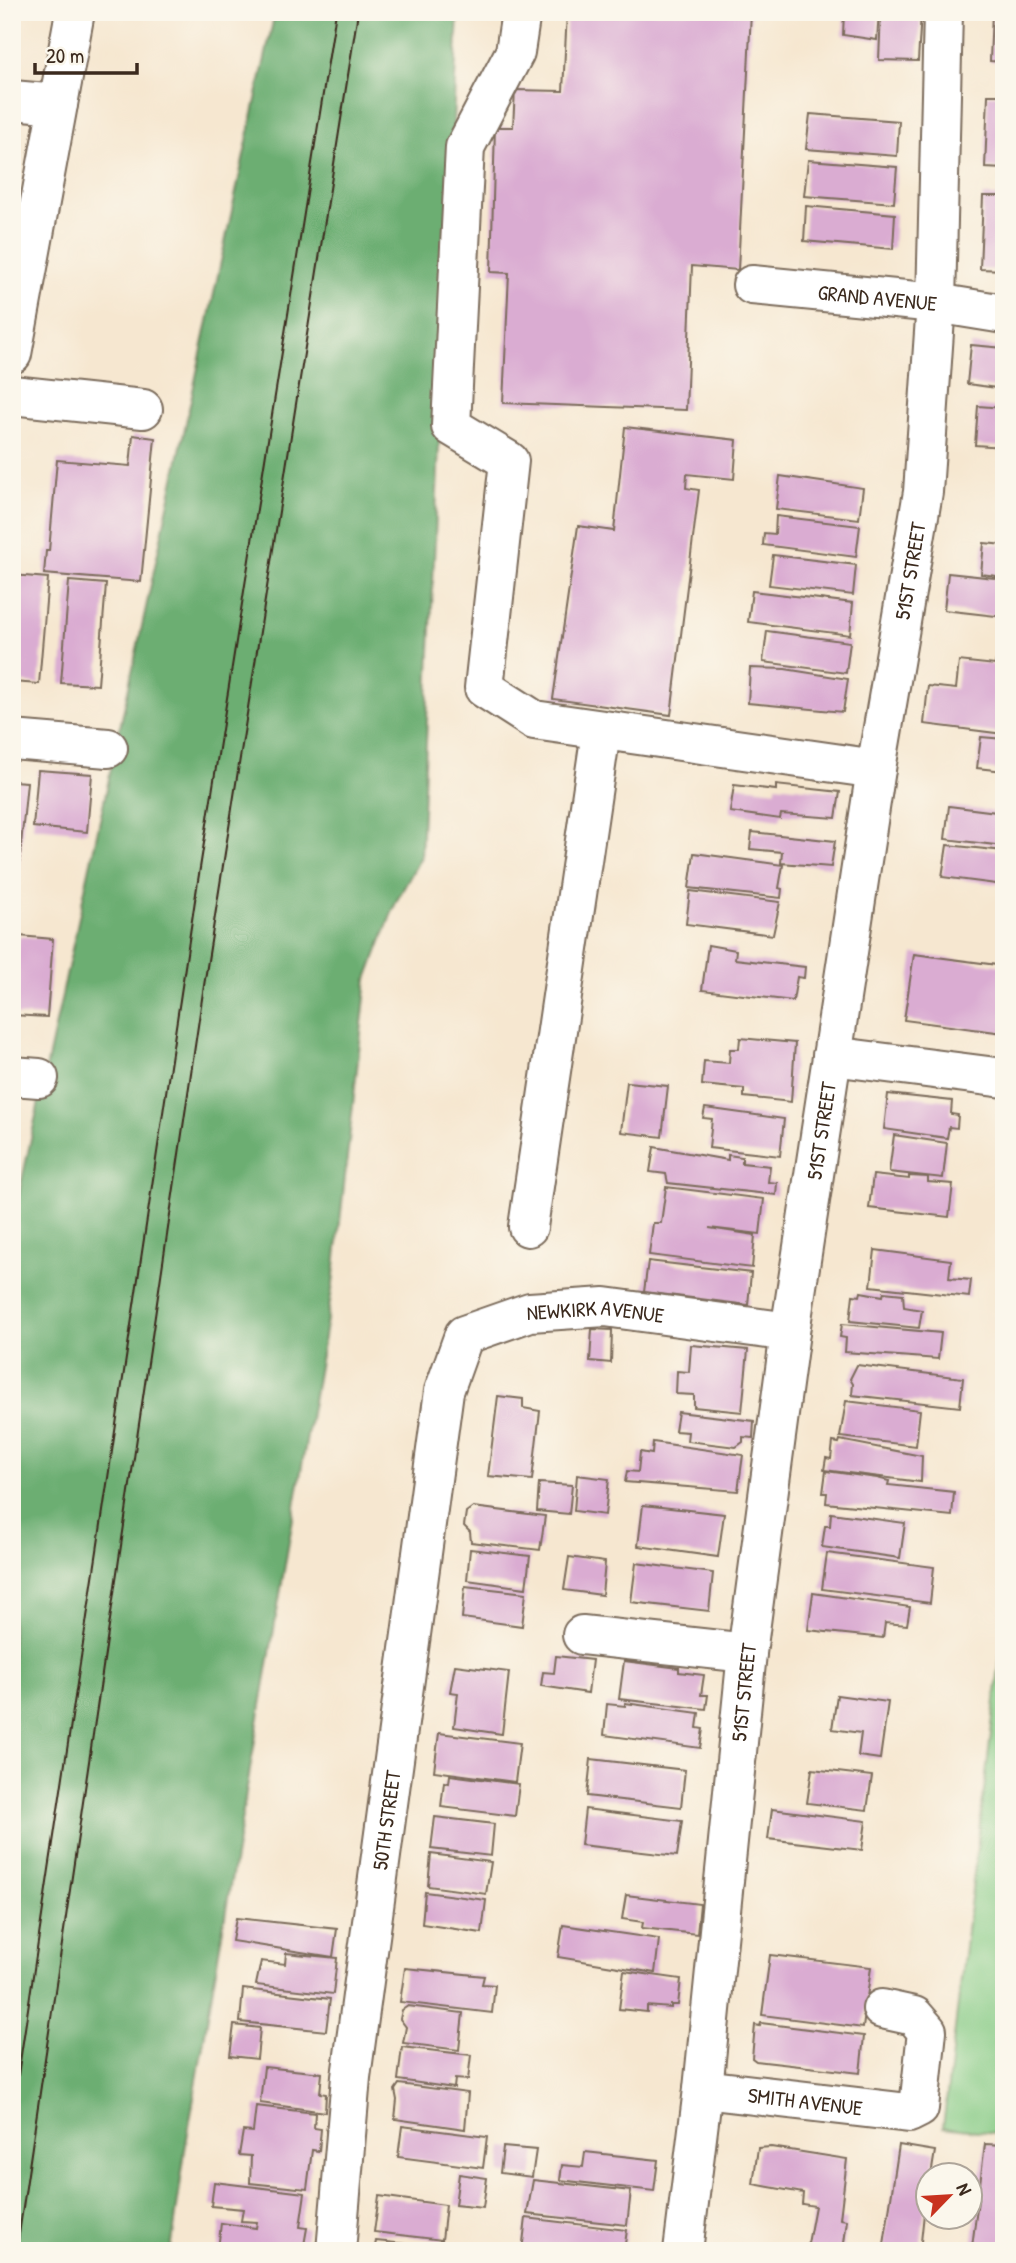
<svg xmlns="http://www.w3.org/2000/svg" width="1016" height="2263" font-family="'Patrick Hand',sans-serif">
<rect width="100%" height="100%" fill="#fbf7ec"/>
<filter id="ink" filterUnits="userSpaceOnUse"><feTurbulence type="fractalNoise" baseFrequency=".0143" numOctaves="2"/><feDisplacementMap in="SourceGraphic" scale="14" xChannelSelector="R" yChannelSelector="G"/><feConvolveMatrix kernelMatrix="1 2 1 2 8 2 1 2 1" color-interpolation-filters="sRGB"/></filter>
<filter id="wash" filterUnits="userSpaceOnUse"><feTurbulence type="fractalNoise" baseFrequency=".00686" numOctaves="4" result="noise"/><feDisplacementMap in="SourceGraphic" scale="28" xChannelSelector="R" yChannelSelector="G"/><feGaussianBlur stdDeviation="1.57" result="paint"/><feColorMatrix in="noise" values="0 0 0 0 0 0 0 0 0 0 0 0 0 0 0 0 0 1.4 0 .05"/><feComposite in="paint" operator="in"/></filter>
<g filter="url(#wash)">
<rect width="100%" height="100%" fill="#f6e7d0"/>
<polygon fill="#85ca84" stroke="#607a51" stroke-width="2" points="1004,1627 1004,2134 943,2127"/>
<polygon fill="#6cae72" stroke="#546c48" stroke-width="2" points="275,12 458,12 421,857 396,902 367,979 333,1284 185,2150 171,2251 12,2251 12,1226"/>
<g id="blocks">
<g fill="#daacd2">
<polygon points="567,12 751,12 738,270 692,266 686,410 503,403 509,273 491,272 495,127 513,127 515,90 563,91"/>
<polygon points="844,12 879,12 877,40 843,35"/>
<polygon points="881,12 921,12 918,61 879,60"/>
<polygon points="992,12 1004,12 1004,62 990,61"/>
<polygon points="988,95 1004,95 1004,169 985,168"/>
<polygon points="810,114 899,121 897,156 806,149"/>
<polygon points="808,160 897,167 894,203 804,196"/>
<polygon points="983,196 1004,196 1004,270 980,269"/>
<polygon points="806,206 895,214 893,249 804,241"/>
<polygon points="971,345 1004,348 1004,389 967,384"/>
<polygon points="978,406 1004,408 1004,447 975,445"/>
<polygon points="625,427 737,440 734,479 687,474 686,488 699,490 671,715 553,699 578,526 614,531"/>
<polygon points="133,435 155,438 141,582 44,574 46,551 49,551 57,460 130,466"/>
<polygon points="780,476 863,488 859,519 776,509"/>
<polygon points="776,516 860,526 856,557 763,545 764,533 775,534"/>
<polygon points="984,543 1004,545 1004,577 981,574"/>
<polygon points="773,555 856,565 853,595 769,585"/>
<polygon points="948,573 1004,579 1004,617 944,610"/>
<polygon points="12,575 48,578 39,684 12,682"/>
<polygon points="69,581 106,584 98,685 61,683"/>
<polygon points="752,591 853,603 850,635 748,622"/>
<polygon points="767,631 850,642 846,673 763,662"/>
<polygon points="997,654 1004,654 1004,734 924,724 928,686 956,689 959,661 995,665"/>
<polygon points="750,668 785,669 848,679 843,712 748,703"/>
<polygon points="981,737 1004,739 1004,771 977,768"/>
<polygon points="38,770 92,774 87,832 33,827"/>
<polygon points="12,781 27,782 18,877 12,876"/>
<polygon points="734,785 776,790 776,785 840,792 836,818 781,814 780,819 730,812"/>
<polygon points="949,806 1004,813 1004,846 945,839"/>
<polygon points="752,832 835,841 831,867 781,863 782,852 750,849"/>
<polygon points="947,845 1004,851 1004,885 942,877"/>
<polygon points="694,853 783,865 779,888 782,889 781,898 689,888"/>
<polygon points="690,891 780,902 773,935 686,924"/>
<polygon points="19,936 53,939 47,1017 12,1015"/>
<polygon points="708,945 736,950 735,959 805,967 804,978 797,977 793,1001 702,990"/>
<polygon points="914,954 1004,966 1004,1033 904,1020"/>
<polygon points="740,1038 795,1043 791,1102 744,1097 744,1089 702,1085 704,1061 729,1063 730,1049 739,1049"/>
<polygon points="627,1082 668,1086 662,1137 621,1132"/>
<polygon points="888,1094 952,1101 951,1114 958,1115 957,1128 949,1127 947,1138 884,1129"/>
<polygon points="705,1108 784,1119 780,1156 709,1148 712,1119 703,1118"/>
<polygon points="894,1135 947,1143 943,1178 889,1172"/>
<polygon points="654,1147 728,1160 728,1155 742,1157 742,1163 770,1166 768,1182 777,1183 776,1195 668,1183 666,1174 650,1172"/>
<polygon points="873,1175 909,1179 909,1176 928,1177 928,1182 953,1184 949,1217 869,1208"/>
<polygon points="666,1187 764,1199 760,1234 709,1228 755,1235 752,1268 649,1255 653,1223 661,1223"/>
<polygon points="875,1250 951,1260 949,1278 971,1280 969,1297 871,1286"/>
<polygon points="648,1261 751,1273 748,1305 644,1292"/>
<polygon points="861,1292 883,1296 884,1292 903,1294 904,1307 922,1310 919,1328 850,1321 853,1295 860,1296"/>
<polygon points="842,1324 941,1333 938,1359 845,1352 846,1338 840,1337"/>
<polygon points="592,1329 612,1330 611,1363 590,1361"/>
<polygon points="691,1345 748,1350 742,1412 694,1407 694,1395 676,1394 677,1371 689,1372"/>
<polygon points="857,1365 963,1378 960,1407 852,1395 853,1384 850,1379"/>
<polygon points="498,1396 523,1399 523,1408 540,1411 532,1480 488,1476"/>
<polygon points="846,1401 920,1410 916,1446 840,1437"/>
<polygon points="678,1412 754,1421 753,1438 743,1437 743,1442 736,1447 687,1441 688,1432 675,1431"/>
<polygon points="840,1440 922,1456 921,1482 824,1470 826,1458 831,1459 833,1442 839,1443"/>
<polygon points="653,1442 743,1455 738,1491 625,1482 627,1471 638,1472 640,1452 652,1454"/>
<polygon points="826,1471 877,1478 889,1481 888,1485 954,1492 952,1516 826,1503 827,1493 823,1493"/>
<polygon points="577,1475 609,1479 605,1515 574,1511"/>
<polygon points="539,1483 572,1485 569,1514 537,1511"/>
<polygon points="643,1505 724,1514 718,1557 638,1546"/>
<polygon points="473,1507 545,1516 540,1550 471,1542 470,1532 464,1526 466,1512"/>
<polygon points="831,1513 905,1523 900,1558 822,1547 825,1526 830,1526"/>
<polygon points="470,1549 530,1556 526,1588 467,1580"/>
<polygon points="827,1553 934,1567 930,1603 822,1589"/>
<polygon points="569,1557 605,1562 602,1595 564,1590"/>
<polygon points="636,1563 713,1573 709,1611 631,1602"/>
<polygon points="465,1586 526,1593 522,1626 462,1618"/>
<polygon points="813,1593 910,1607 907,1625 885,1623 883,1638 808,1630"/>
<polygon points="556,1656 592,1660 588,1693 541,1686 543,1672 554,1673"/>
<polygon points="624,1661 679,1668 679,1672 704,1675 701,1695 708,1695 706,1709 619,1699"/>
<polygon points="455,1665 509,1672 502,1734 454,1727 458,1693 450,1692"/>
<polygon points="837,1695 888,1702 880,1759 858,1756 861,1733 832,1729"/>
<polygon points="625,1703 699,1713 697,1728 703,1729 700,1748 604,1735 607,1704 625,1706"/>
<polygon points="439,1733 520,1743 515,1782 434,1771"/>
<polygon points="591,1759 685,1770 681,1807 587,1796"/>
<polygon points="812,1769 872,1776 867,1810 807,1803"/>
<polygon points="450,1775 519,1784 515,1816 441,1807 444,1782 449,1783"/>
<polygon points="585,1809 682,1821 677,1856 581,1845"/>
<polygon points="772,1809 866,1821 862,1850 768,1839"/>
<polygon points="435,1817 494,1824 491,1856 431,1849"/>
<polygon points="431,1854 491,1862 486,1894 428,1886"/>
<polygon points="425,1892 486,1900 482,1933 422,1924"/>
<polygon points="626,1895 700,1904 697,1934 642,1928 643,1922 622,1919"/>
<polygon points="236,1918 337,1929 333,1957 232,1941"/>
<polygon points="563,1925 659,1939 655,1973 558,1957"/>
<polygon points="286,1953 337,1958 333,1994 256,1985 261,1961 285,1964"/>
<polygon points="770,1955 871,1967 863,2028 762,2015"/>
<polygon points="405,1968 484,1976 482,1984 495,1985 492,2013 400,2002"/>
<polygon points="624,1971 681,1979 678,2005 671,2005 671,2008 647,2006 647,2012 619,2009"/>
<polygon points="243,1989 330,1999 326,2031 240,2022"/>
<polygon points="408,2006 463,2013 459,2050 403,2043 406,2027 400,2019 402,2010"/>
<polygon points="761,2023 864,2036 860,2073 756,2061 752,2058 755,2025 760,2026"/>
<polygon points="234,2025 260,2028 257,2059 230,2056"/>
<polygon points="402,2047 471,2055 468,2080 455,2079 454,2088 398,2080"/>
<polygon points="264,2067 322,2073 320,2093 326,2094 325,2112 260,2103"/>
<polygon points="399,2084 468,2093 465,2129 395,2119 397,2100 395,2090"/>
<polygon points="256,2106 315,2113 314,2128 321,2129 319,2151 312,2150 307,2189 250,2183 251,2156 239,2155 243,2131 253,2132"/>
<polygon points="402,2126 487,2137 483,2168 398,2157"/>
<polygon points="985,2144 1004,2145 1004,2251 972,2247"/>
<polygon points="899,2145 935,2151 931,2176 928,2176 920,2251 883,2251"/>
<polygon points="503,2147 536,2150 532,2177 500,2173"/>
<polygon points="771,2147 847,2159 840,2219 847,2220 843,2251 807,2249 815,2206 802,2204 803,2193 753,2184 758,2148"/>
<polygon points="585,2152 658,2160 654,2191 560,2180 562,2165 583,2167"/>
<polygon points="459,2174 487,2178 483,2208 455,2205"/>
<polygon points="533,2180 631,2191 627,2225 527,2214"/>
<polygon points="214,2182 305,2193 300,2227 307,2228 303,2251 218,2250 221,2223 256,2228 257,2222 241,2221 243,2209 211,2206"/>
<polygon points="379,2196 446,2205 442,2240 374,2232"/>
<polygon points="526,2218 627,2230 624,2251 522,2251"/>
<polygon points="376,2241 454,2249 454,2251 374,2251"/>
</g>
</g>
</g>
<g filter="url(#ink)">
<use href="#blocks" fill-opacity="0" stroke="#7c6c5c" stroke-width="2"/>
<g fill="none" stroke-linecap="round" stroke-linejoin="round">
<defs>
<g id="minor">
<polyline points="521,12 515,52 465,147 451,426 509,461 484,688 534,720 876,769"/>
<polyline points="12,100 58,104"/>
<path id="s1" d="M752 285 936 303 1004 314"/>
<polyline points="12,354 75,12"/>
<polyline points="12,395 143,409"/>
<polyline points="12,740 108,748"/>
<polyline points="832,1056 1004,1078"/>
<polyline points="12,1076 39,1078"/>
<polyline points="528,1227 601,732"/>
<polyline points="582,1635 747,1653"/>
<path id="s2" d="M703 2089 909 2113 919 2108 927 2031 914 2016 882 2009"/>
<path id="s3" d="M336 2251 351 2077 444 1391 464 1335 530 1312 605 1307 790 1332"/>
<path id="s4" d="M683 2251 703 2089 747 1653 790 1332 876 769 923 492 936 303 943 12"/>
</g>
</defs>
<use href="#minor" stroke="#7c6c5c" stroke-width="42"/>
<use href="#minor" stroke="#fff" stroke-width="38"/>
<g stroke="#3b2a1e" stroke-width="2">
<polyline points="12,2115 197,887 336,12"/>
<polyline points="18,2241 203,992 358,12"/>
</g>
</g>
</g>
<g text-anchor="middle" dominant-baseline="central" stroke-width="5" stroke-linejoin="round" paint-order="stroke">
<g font-size="21" fill="#3b2a1e" stroke="#fbf7ec">
<text stroke="none"><textPath href="#s1" startOffset="126">GRAND AVENUE</textPath></text>
<text stroke="none"><textPath href="#s4" startOffset="1696">51ST STREET</textPath></text>
<text stroke="none"><textPath href="#s4" startOffset="1129">51ST STREET</textPath></text>
<text stroke="none"><textPath href="#s3" startOffset="1062">NEWKIRK AVENUE</textPath></text>
<text stroke="none"><textPath href="#s4" startOffset="562">51ST STREET</textPath></text>
<text stroke="none"><textPath href="#s3" startOffset="434">50TH STREET</textPath></text>
<text stroke="none"><textPath href="#s2" startOffset="103">SMITH AVENUE</textPath></text>
</g>
</g>
<rect width="1016" height="2263" fill="none" stroke="#fbf7ec" stroke-width="42"/>
<g transform="translate(949 2196) rotate(65)"><circle r="33" fill="#fbf7ec" stroke="#aea59a" stroke-width="2"/>
<path d="M0-5L12 26L0 18L-12 26Z" fill="#c8321e"/>
<text y="-10" font-size="19" font-weight="bold" text-anchor="middle" fill="#3b2a1e">N</text>
</g>
<path d="M35 63v10h102v-10" fill="none" stroke="#3b2a1e" stroke-width="3.5"/>
<text x="46" y="63" font-size="21" fill="#3b2a1e" stroke="#fbf7ec" stroke-width="5" paint-order="stroke">20 m</text>
</svg>
